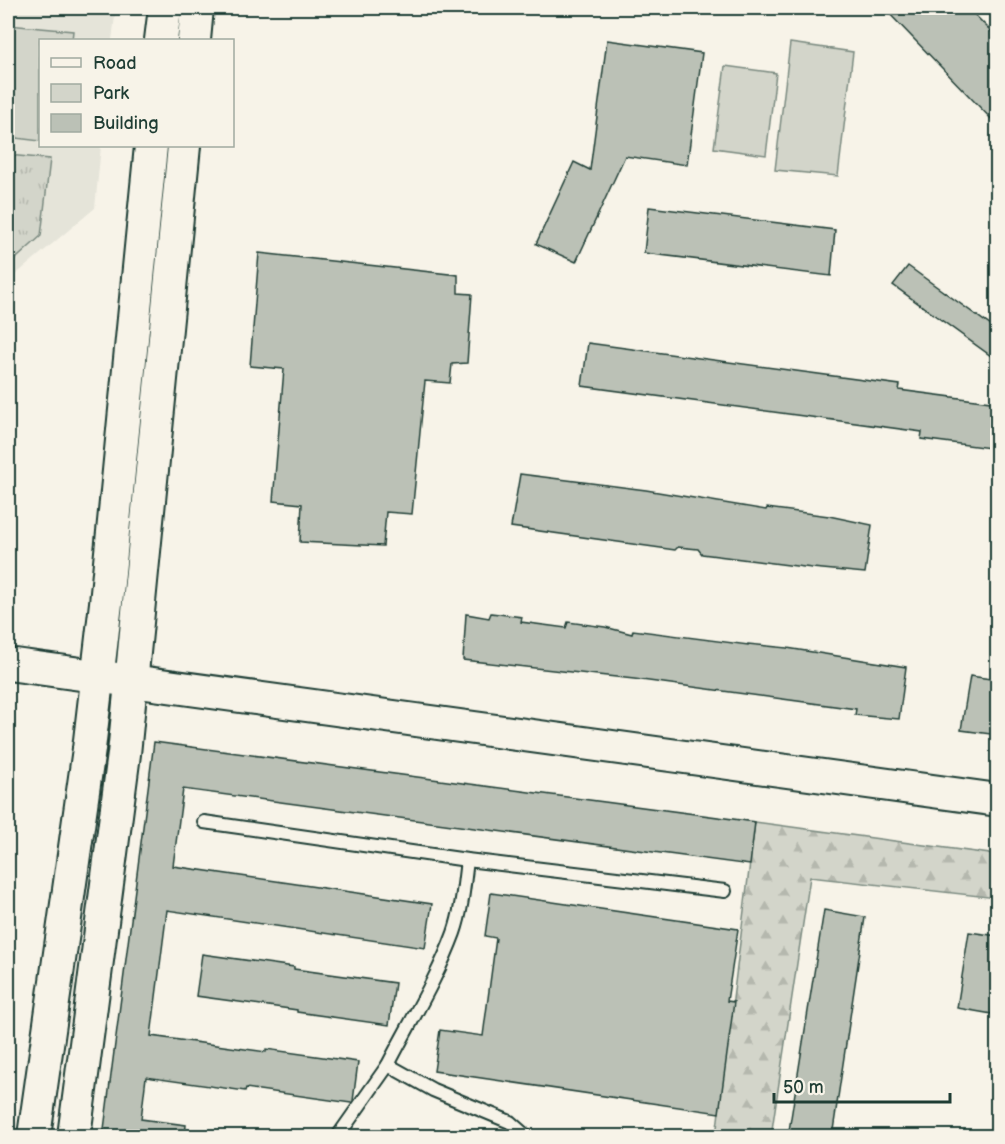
<svg xmlns="http://www.w3.org/2000/svg" width="1005" height="1144" font-family="'Balsamiq Sans',sans-serif">
<defs>
<pattern id="grass-tufts" width="24" height="20" patternUnits="userSpaceOnUse" patternTransform="scale(1.5)"><rect width="24" height="20" fill="#d3d5ca"/><path d="M3 7l-1-3M5 7V3M7 7l1-3M15 17l-1-3M17 17v-4M19 17l1-3" fill="none" stroke="#b5b8ae"/></pattern>
<pattern id="forest-firs" width="22" height="20" patternUnits="userSpaceOnUse" patternTransform="scale(1.5)"><rect width="22" height="20" fill="#d3d5ca"/><path d="M5 1l3.5 6h-7zM16 11l3.5 6h-7z" fill="#b5b8ae"/></pattern>
</defs>
<rect width="100%" height="100%" fill="#f7f3e8"/>
<filter id="ink" filterUnits="userSpaceOnUse"><feTurbulence type="fractalNoise" baseFrequency=".0167" numOctaves="2"/><feDisplacementMap in="SourceGraphic" scale="12" xChannelSelector="R" yChannelSelector="G"/><feConvolveMatrix kernelMatrix="1 2 1 2 8 2 1 2 1" color-interpolation-filters="sRGB"/></filter>
<g filter="url(#ink)">
<polygon fill="#e5e4d9" points="8,8 116,8 112,40 40,40 40,146 101,146 95,208 8,281"/>
<polygon fill="url(#grass-tufts)" stroke="#79897f" stroke-width="1.5" points="8,155 50,159 41,236 8,266"/>
<polygon fill="url(#forest-firs)" stroke="#79897f" stroke-width="1.5" points="755,822 997,855 997,898 810,877 771,1136 716,1136"/>
<g fill="#d3d5ca" stroke="#79897f" stroke-width="1.5">
<polygon points="8,25 73,31 72,40 40,40 40,141 8,137"/>
<polygon points="790,43 853,52 838,176 775,170"/>
<polygon points="725,66 776,73 766,155 714,148"/>
</g>
<g fill="#bbc1b6" stroke="#1f3d34" stroke-width="1.5">
<polygon points="884,8 968,8 998,38 998,126"/>
<polygon points="607,40 702,53 687,165 625,156 576,262 536,244 574,162 590,170"/>
<polygon points="649,207 835,230 831,276 644,253"/>
<polygon points="259,253 458,275 458,293 472,294 467,363 452,364 450,383 425,381 412,514 386,512 383,546 300,542 302,504 273,501 284,369 250,366"/>
<polygon points="908,266 998,331 998,361 893,285"/>
<polygon points="588,343 900,385 899,390 998,403 998,449 921,439 922,432 582,386"/>
<polygon points="520,474 646,490 766,510 767,508 829,516 872,525 865,573 812,568 702,554 698,549 678,547 675,550 511,527"/>
<polygon points="491,613 522,617 521,622 566,628 568,622 605,627 632,634 633,630 748,645 748,644 787,648 906,667 899,719 855,715 856,709 634,679 463,660 466,614 489,618"/>
<polygon points="970,676 998,680 998,735 961,730"/>
<polygon points="154,742 755,822 750,865 183,789 173,866 432,904 425,948 167,910 151,1036 266,1052 266,1049 358,1062 353,1101 351,1103 246,1088 245,1091 146,1077 141,1119 186,1125 185,1137 103,1137"/>
<polygon points="491,893 738,929 727,1001 734,1002 719,1113 434,1071 440,1030 483,1036 496,938 485,936"/>
<polygon points="824,910 865,917 832,1137 788,1137"/>
<polygon points="969,932 998,936 998,1015 957,1008"/>
<polygon points="202,954 294,967 294,969 395,983 389,1025 297,1012 297,1010 196,996"/>
</g>
<g fill="none" stroke-linecap="round" stroke-linejoin="round">
<defs>
<g id="service">
<polyline points="204,822 467,860"/>
<polyline points="338,1136 388,1065"/>
<path d="M526 1136 510 1122 433 1090 388 1065C410 1022 437 979 454 933 462 910 464 884 467 860L725 891"/>
</g>
<g id="tertiary">
<polyline points="161,40 165,8"/>
<polyline points="194,40 197,8"/>
<polyline points="8,664 998,800"/>
<polyline points="34,1136 89,749 106,603 151,146"/>
<polyline points="74,1136 124,754 184,146"/>
</g>
</defs>
<use href="#service" stroke="#1f3d34" stroke-width="16"/>
<use href="#tertiary" stroke="#1f3d34" stroke-width="36"/>
<use href="#service" stroke="#f7f3e8" stroke-width="12"/>
<use href="#tertiary" stroke="#f7f3e8" stroke-width="32"/>
</g>
</g>
<rect width="1005" height="1144" fill="none" stroke="#f7f3e8" stroke-width="30"/>
<rect x="15" y="15" width="975" height="1114" fill="none" stroke="#1f3d34" stroke-width="2" filter="url(#ink)"/>
<rect x="39" y="39" width="195" height="108" fill="#f7f3e8" stroke="#a1aaa0" stroke-width="1.5"/>
<rect x="51" y="58" width="30" height="9" fill="#f7f3e8" stroke="#a1aaa0" stroke-width="1.5"/>
<text x="93" y="69" font-size="18" fill="#1f3d34">Road</text>
<rect x="51" y="84" width="30" height="18" fill="#d3d5ca" stroke="#a1aaa0" stroke-width="1.5"/>
<text x="93" y="99" font-size="18" fill="#1f3d34">Park</text>
<rect x="51" y="114" width="30" height="18" fill="#bbc1b6" stroke="#a1aaa0" stroke-width="1.5"/>
<text x="93" y="129" font-size="18" fill="#1f3d34">Building</text>
<path d="M774 1093v9h176v-9" fill="none" stroke="#1f3d34" stroke-width="3"/>
<text x="783" y="1093" font-size="18" fill="#1f3d34" stroke="#f7f3e8" stroke-width="4.5" paint-order="stroke">50 m</text>
</svg>
